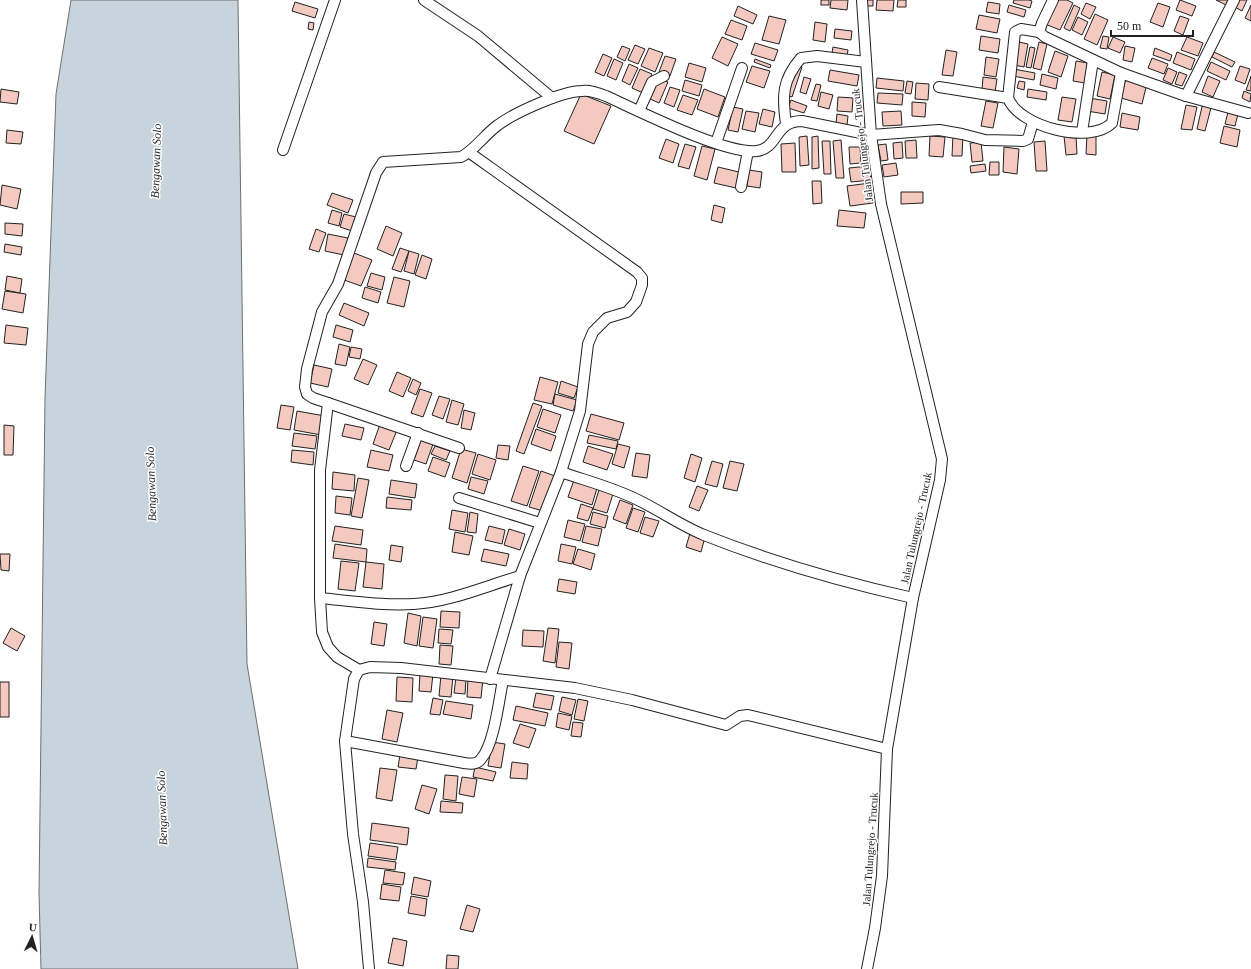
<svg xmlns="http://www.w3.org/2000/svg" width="1251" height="969" font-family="'Times New Roman',serif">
<rect width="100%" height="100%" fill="#fff"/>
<polygon fill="#c7d3dd" stroke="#6f6f6f" points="71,0 238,0 247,664 298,969 41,969 39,894 45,398 56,94"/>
<g fill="#f3c9c0" stroke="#222">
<rect x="821" y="0" width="8" height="5"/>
<polygon points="831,0 848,0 847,10 830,8"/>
<polygon points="866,0 873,0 873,6 867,6"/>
<polygon points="877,0 894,0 893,11 876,10"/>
<polygon points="898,0 906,0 906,7 897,7"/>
<polygon points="1014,0 1029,0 1032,1 1030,8 1013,3"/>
<polygon points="1056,0 1067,0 1073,3 1060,30 1045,24"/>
<polygon points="1180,0 1196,6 1192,16 1176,10"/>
<polygon points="1216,0 1228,0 1226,5"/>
<polygon points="1236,0 1247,0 1242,11 1233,6"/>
<polygon points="295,2 318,9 315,18 292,11"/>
<polygon points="988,2 1000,4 999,14 986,12"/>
<polygon points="1086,3 1096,7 1090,19 1081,14"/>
<polygon points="1158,3 1170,7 1163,27 1150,22"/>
<polygon points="1009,5 1026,10 1024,17 1007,12"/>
<polygon points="1074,5 1080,8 1070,31 1064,28"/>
<polygon points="1251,5 1251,21 1245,18"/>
<polygon points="738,6 757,15 753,24 734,16"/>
<polygon points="1095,14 1108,20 1097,45 1084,39"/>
<polygon points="979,15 1000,19 997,33 976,29"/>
<polygon points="769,16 786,20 779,44 762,40"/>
<polygon points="1180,16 1189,19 1183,35 1174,31"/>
<polygon points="1078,17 1088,22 1082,35 1072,30"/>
<polygon points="731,20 747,26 742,40 725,34"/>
<polygon points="309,22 314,23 313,30 308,29"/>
<polygon points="815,22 827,24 825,42 813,40"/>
<polygon points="835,29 852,31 851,40 834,38"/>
<polygon points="981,36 1000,39 998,53 979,50"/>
<polygon points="1103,36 1109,37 1107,49 1100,48"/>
<polygon points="722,37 738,44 728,66 712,58"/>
<polygon points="1113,37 1125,42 1120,53 1108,48"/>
<polygon points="1187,37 1203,43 1198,56 1181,50"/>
<polygon points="1019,42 1028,44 1024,67 1014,65"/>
<polygon points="1039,42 1047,44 1041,70 1033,68"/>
<polygon points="755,43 778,50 774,61 751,54"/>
<polygon points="635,45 645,49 638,64 628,60"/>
<polygon points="622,46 630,49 625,61 617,57"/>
<polygon points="1125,46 1135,48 1132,62 1123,60"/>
<polygon points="833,47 848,50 847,56 832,53"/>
<polygon points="1030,47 1035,48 1031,68 1026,67"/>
<polygon points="649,48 663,53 655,72 641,66"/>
<polygon points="1155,48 1172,55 1170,61 1153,55"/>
<polygon points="946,50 957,52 953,76 942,75"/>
<polygon points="1055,51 1068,56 1061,77 1048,72"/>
<polygon points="1177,52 1195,59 1191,70 1173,63"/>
<polygon points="1214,52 1235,62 1232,67 1212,57"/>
<polygon points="603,54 612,58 604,76 595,72"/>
<polygon points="665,56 676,59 670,76 659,72"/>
<polygon points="986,57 999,59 996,77 984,75"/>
<polygon points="1152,58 1168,64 1164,74 1148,68"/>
<polygon points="614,59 623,63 616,80 607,76"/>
<polygon points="755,59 771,65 770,68 754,62"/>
<polygon points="1076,61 1088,63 1085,83 1073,81"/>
<polygon points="1211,62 1230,71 1226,80 1207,71"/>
<polygon points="689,63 706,68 702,82 685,77"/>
<polygon points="629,64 638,68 630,85 622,81"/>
<polygon points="796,65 802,67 792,97 786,95"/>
<polygon points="752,66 770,71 764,88 746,82"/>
<polygon points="1240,66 1250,69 1245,84 1235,80"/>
<polygon points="1168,68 1177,72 1172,84 1163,80"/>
<polygon points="640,69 652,74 643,93 632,88"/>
<polygon points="1014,69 1035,73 1034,80 1013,76"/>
<polygon points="830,70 859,75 857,86 828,81"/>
<polygon points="1102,72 1115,75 1110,99 1097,96"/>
<polygon points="1179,72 1187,75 1182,86 1175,84"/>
<polygon points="1042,74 1058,78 1056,89 1040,85"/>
<polygon points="1208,76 1220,81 1213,97 1202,92"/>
<polygon points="1251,76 1251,91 1246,90"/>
<polygon points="804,77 811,79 806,94 800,92"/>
<polygon points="983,77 997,79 995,92 982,90"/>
<polygon points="657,78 668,82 659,103 648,98"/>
<polygon points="877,78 904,81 903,91 876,88"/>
<polygon points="1126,78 1147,83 1142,104 1121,98"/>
<polygon points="685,80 702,85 699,96 682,91"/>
<polygon points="907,81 913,82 911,94 905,93"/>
<polygon points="1019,81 1025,82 1024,90 1017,88"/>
<polygon points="916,83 929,84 928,100 915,99"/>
<polygon points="816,84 821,85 817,101 811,100"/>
<polygon points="670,87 680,90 674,107 664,103"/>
<polygon points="1,89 19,92 17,104 0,102"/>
<polygon points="704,89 725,97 718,117 697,109"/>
<polygon points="1028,89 1047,92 1046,100 1027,97"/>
<polygon points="1244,91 1251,94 1250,102 1242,98"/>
<polygon points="821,92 833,95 829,109 818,106"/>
<polygon points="878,93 903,94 902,105 877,103"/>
<polygon points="581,94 611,106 594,144 564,131"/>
<polygon points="683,95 698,100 692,115 677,110"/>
<polygon points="838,97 853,98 852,112 837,111"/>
<polygon points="1062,97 1076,99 1072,122 1058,120"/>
<polygon points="1089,98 1107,101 1105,114 1087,111"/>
<polygon points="791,100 807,106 804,113 788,108"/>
<polygon points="986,101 998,103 993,128 981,126"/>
<polygon points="912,102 926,103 925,117 912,116"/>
<polygon points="1203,102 1212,104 1205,131 1197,129"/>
<polygon points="1186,105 1197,107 1192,130 1181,129"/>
<polygon points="733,107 743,109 738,132 728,130"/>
<polygon points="763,109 775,112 772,127 759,124"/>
<polygon points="746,111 759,113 755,132 742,129"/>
<polygon points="901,111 902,125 883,126 882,112"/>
<polygon points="1228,112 1238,114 1235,126 1225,124"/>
<polygon points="1122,113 1140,117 1138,130 1120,127"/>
<polygon points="837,114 848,116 847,125 836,123"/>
<polygon points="1224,126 1240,130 1237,147 1220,143"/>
<polygon points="7,130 23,132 21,144 6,143"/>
<polygon points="953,134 963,134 962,156 952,156"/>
<polygon points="1087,134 1096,134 1096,155 1086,154"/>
<polygon points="807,136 809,165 800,166 799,137"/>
<polygon points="818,136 819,168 812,169 812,137"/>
<polygon points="930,136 945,137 943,157 929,156"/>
<polygon points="1064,136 1076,136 1077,154 1066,155"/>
<polygon points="666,139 679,144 673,163 659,158"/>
<polygon points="841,140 844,178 836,178 833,141"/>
<polygon points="916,140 917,158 906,158 905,141"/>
<polygon points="822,141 830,141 831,174 824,174"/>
<polygon points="1045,141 1047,171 1036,171 1034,142"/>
<polygon points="902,142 903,158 894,159 893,143"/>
<polygon points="981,142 983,161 972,162 970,143"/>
<polygon points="795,143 796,172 782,172 781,144"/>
<polygon points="685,144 696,147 689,169 678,166"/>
<polygon points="886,144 888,160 881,161 878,145"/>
<polygon points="702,146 715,149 707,180 694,176"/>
<polygon points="849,147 860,147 861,163 850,164"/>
<polygon points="1004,147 1019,149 1017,174 1003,172"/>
<polygon points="990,162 999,162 999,175 989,175"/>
<polygon points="896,163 898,175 884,177 882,165"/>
<polygon points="985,164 986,171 971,173 970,166"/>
<polygon points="869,166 871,180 851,182 849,168"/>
<polygon points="718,167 739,172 736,188 714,183"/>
<polygon points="749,170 762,172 760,188 747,186"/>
<polygon points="812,181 821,181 822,203 813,204"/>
<polygon points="870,183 873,203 850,206 847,186"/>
<polygon points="2,185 21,189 17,209 0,205"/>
<polygon points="901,192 923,192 923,203 901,204"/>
<polygon points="332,193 353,200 348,213 327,205"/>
<polygon points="714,205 725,208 722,223 711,220"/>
<polygon points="332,210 342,213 339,226 328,223"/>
<polygon points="839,210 866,213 864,228 837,226"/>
<polygon points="344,214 356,217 352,231 340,227"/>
<polygon points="5,223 23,224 22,236 5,234"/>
<polygon points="386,226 402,233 393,256 377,249"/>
<polygon points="316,229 326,233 319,252 309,249"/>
<polygon points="328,234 348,238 344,255 325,251"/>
<polygon points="5,244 22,247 21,255 4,252"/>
<polygon points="400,248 409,251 401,272 392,269"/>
<polygon points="409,251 419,254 414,274 404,271"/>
<polygon points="354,253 372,260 361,286 344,280"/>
<polygon points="422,255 432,259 426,279 415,275"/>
<polygon points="371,273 385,277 382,290 367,286"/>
<polygon points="7,276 22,279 20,293 5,290"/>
<polygon points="394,277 410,281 404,307 387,303"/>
<polygon points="365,287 381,292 378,303 362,298"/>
<polygon points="5,291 26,294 23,313 2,309"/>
<polygon points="344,303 369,313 364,326 339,315"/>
<polygon points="6,325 28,328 26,345 4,343"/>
<polygon points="336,325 353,330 350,342 333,337"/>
<polygon points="339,344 350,347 346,366 335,364"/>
<polygon points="351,347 362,349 360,359 349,357"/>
<polygon points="363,359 377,365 368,385 354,379"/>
<polygon points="314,365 332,369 328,387 310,383"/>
<polygon points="397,372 411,378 403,397 389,391"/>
<polygon points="540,377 558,382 552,404 534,400"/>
<polygon points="413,379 421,383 416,395 408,391"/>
<polygon points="561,381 578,387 574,398 558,393"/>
<polygon points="420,389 432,393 423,417 411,413"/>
<polygon points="555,394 577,400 573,411 553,405"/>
<polygon points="439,396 450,399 443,419 432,415"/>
<polygon points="452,400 464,404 458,425 446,422"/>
<polygon points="533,403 542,406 524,454 516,451"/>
<polygon points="281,405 294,407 290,430 277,428"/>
<polygon points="543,409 561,415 555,433 537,427"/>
<polygon points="464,410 475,413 471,430 461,428"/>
<polygon points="297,411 325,416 321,435 294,430"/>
<polygon points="591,414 624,423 619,440 586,431"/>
<polygon points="345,424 364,428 361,440 342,436"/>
<polygon points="380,424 397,430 389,450 373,444"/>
<polygon points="4,425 14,426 13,455 4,455"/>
<polygon points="536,429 556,436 551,451 531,444"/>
<polygon points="294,433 317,436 315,449 292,446"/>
<polygon points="589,435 618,441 616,449 587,443"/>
<polygon points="421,440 433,444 426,464 414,460"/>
<polygon points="618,444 630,447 624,468 612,464"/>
<polygon points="498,445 510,446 508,460 496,458"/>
<polygon points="435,446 450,451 446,460 431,454"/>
<polygon points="588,446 613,454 607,470 583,462"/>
<polygon points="461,449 476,453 467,483 452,478"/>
<polygon points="292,450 314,452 313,465 291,462"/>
<polygon points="371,450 393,455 389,471 367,467"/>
<polygon points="636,453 650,455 647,478 632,476"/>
<polygon points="478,454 496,460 490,480 472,474"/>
<polygon points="691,454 702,458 695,482 684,478"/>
<polygon points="433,457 450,463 445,477 428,471"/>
<polygon points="712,461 723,464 717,487 705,484"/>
<polygon points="730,461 744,464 737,491 723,488"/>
<polygon points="523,466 539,471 527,506 511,501"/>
<polygon points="541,471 555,476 543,511 529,507"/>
<polygon points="333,472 355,475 354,491 332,489"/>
<polygon points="471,477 488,481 484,494 468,489"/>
<polygon points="358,478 369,480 362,518 351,516"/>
<polygon points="391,480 417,484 415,498 389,494"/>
<polygon points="574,480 597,488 592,505 568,497"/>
<polygon points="697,486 708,490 699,511 689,507"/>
<polygon points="599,490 613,494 607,513 593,509"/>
<polygon points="336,496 352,498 350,515 335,513"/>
<polygon points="387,497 412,500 411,510 386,508"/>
<polygon points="620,500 633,505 626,524 613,519"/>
<polygon points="581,504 593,508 588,521 577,518"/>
<polygon points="633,508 645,512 638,532 626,528"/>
<polygon points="452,510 468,513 465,532 449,529"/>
<polygon points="470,512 478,514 476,533 467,532"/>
<polygon points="593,512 608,516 605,528 590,524"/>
<polygon points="645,517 659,521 653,537 640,533"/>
<polygon points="568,520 585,524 580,541 564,537"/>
<polygon points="335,526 363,530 361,545 332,541"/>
<polygon points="489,526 505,530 502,544 485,540"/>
<polygon points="586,526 602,529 598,546 582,542"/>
<polygon points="509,529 525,534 520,550 504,545"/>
<polygon points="455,532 473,536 469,555 452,552"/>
<polygon points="690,533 705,537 701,552 686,547"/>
<polygon points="335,544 367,549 366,562 333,558"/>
<polygon points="561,544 576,547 572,564 558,561"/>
<polygon points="391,545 403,547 401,562 389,560"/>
<polygon points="484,549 509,554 506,566 481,561"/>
<polygon points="578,549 595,554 591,570 573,564"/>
<polygon points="0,554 10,554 9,571 1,570"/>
<polygon points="341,561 359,563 355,591 338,589"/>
<polygon points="366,562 384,564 382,589 363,587"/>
<polygon points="559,579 577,582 575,594 557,591"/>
<polygon points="441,611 460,612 459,628 440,627"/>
<polygon points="408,613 421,616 417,646 404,643"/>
<polygon points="423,617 437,619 433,648 419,646"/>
<polygon points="374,622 387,624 384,646 371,644"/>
<polygon points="11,628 25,636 17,651 3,643"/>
<polygon points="548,628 559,629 555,663 543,661"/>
<polygon points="439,629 453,630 451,644 438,643"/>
<polygon points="523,630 544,631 543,647 522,646"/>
<polygon points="559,642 572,643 569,669 556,667"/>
<polygon points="440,645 453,646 451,665 439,664"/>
<polygon points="420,673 433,674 431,692 419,691"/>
<polygon points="441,675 453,676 451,697 439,696"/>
<polygon points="397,677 413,678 412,702 396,701"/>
<polygon points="456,677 466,678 465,694 454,693"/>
<polygon points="468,678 483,679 481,698 467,697"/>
<rect x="0" y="682" width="9" height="35"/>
<polygon points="536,693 554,696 551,710 533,707"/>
<polygon points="562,697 576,700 572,715 559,711"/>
<polygon points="433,698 443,700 440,715 430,714"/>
<polygon points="578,699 588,701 584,721 574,719"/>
<polygon points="446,701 473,705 471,719 443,714"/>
<polygon points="516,706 548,713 545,726 513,720"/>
<polygon points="387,710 403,713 397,742 382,739"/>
<polygon points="558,713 572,716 569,730 556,727"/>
<polygon points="573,722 583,723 581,737 571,736"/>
<polygon points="520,724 536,729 529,748 513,743"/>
<polygon points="492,742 505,744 501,768 488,766"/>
<polygon points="400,755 418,757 416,769 398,767"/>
<polygon points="512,762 528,764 527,779 510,778"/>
<polygon points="475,767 496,772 493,781 473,777"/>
<polygon points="380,768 397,770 392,801 376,798"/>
<polygon points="445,775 458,776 456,801 443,799"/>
<polygon points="462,777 477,779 474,797 459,794"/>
<polygon points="422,785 437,789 429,814 415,809"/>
<polygon points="441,801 463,803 462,813 440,812"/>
<polygon points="372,823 409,828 407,845 370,840"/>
<polygon points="370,843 398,847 396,860 368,856"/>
<polygon points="368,858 396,862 395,870 367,867"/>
<polygon points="385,870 405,873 403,885 383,883"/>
<polygon points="414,877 431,881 428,897 411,894"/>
<polygon points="382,884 401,887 399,901 380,899"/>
<polygon points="411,896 427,899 425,916 408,913"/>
<polygon points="467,905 480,909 473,932 460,929"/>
<polygon points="393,938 407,941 403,966 388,963"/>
<polygon points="447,955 459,956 458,969 446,969"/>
</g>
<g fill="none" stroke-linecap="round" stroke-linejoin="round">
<defs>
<g id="street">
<polyline points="424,0 478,36 552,98"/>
<polyline points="862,0 871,135 881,204 942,459 940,480 913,598 887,749 882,876 875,928 867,969"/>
<polyline points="1053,0 1042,23 1039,32 1045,37 1121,73 1186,96"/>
<polyline points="1234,0 1186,96 1248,113"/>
<polyline points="939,87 1008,98 1015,32 1021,29 1039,32"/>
<path d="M1008 98C1019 127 1090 145 1112 123L1121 73"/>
<polyline points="639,111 652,82 664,76"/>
<path d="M786 124C782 96 782 80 801 58L817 56 866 62"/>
<polyline points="1082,132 1093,60"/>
<polyline points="716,143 742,68"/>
<polyline points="283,150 335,0"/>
<polyline points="470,153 637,272 642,278 642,285 636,302 627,312 607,318 593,332 588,344 580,411 561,472 520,576 490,679"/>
<polyline points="741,187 748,151"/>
<polyline points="328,403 459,448"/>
<polyline points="406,466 418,433"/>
<path d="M561 472C587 481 615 488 640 501 662 512 682 526 704 535 772 562 842 582 913 598"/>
<polyline points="459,498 540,523"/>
<path d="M320 598C351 601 383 606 414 604 450 602 486 586 520 576"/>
<path d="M359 670 337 657 328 647 322 632 320 598V470L328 403 313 398 307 394 305 387 307 369 322 312 338 284 376 173 383 162 461 157C475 150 484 135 498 125 514 113 562 91 582 91 590 90 598 93 606 96 637 110 726 155 757 151 779 148 774 121 802 121L871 135 939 130 962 134 985 140 1023 141 1028 139 1033 122"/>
<path d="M345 741 464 763C470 764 477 765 481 759 494 745 499 700 503 680"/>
<polyline points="369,969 363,902 353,834 345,741 354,679 359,670 370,667 401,668 575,688 632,700 726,725 740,716 748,715 887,749"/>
</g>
</defs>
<use href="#street" stroke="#222" stroke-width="12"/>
<use href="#street" stroke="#fff" stroke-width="10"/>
</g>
<g text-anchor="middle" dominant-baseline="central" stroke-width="3" stroke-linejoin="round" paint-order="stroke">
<g font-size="11" fill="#222" stroke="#fff">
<text transform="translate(862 145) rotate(-97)">Jalan Tulungrejo - Trucuk</text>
<text transform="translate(916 528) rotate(-78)">Jalan Tulungrejo - Trucuk</text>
<text transform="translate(870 849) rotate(-86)">Jalan Tulungrejo - Trucuk</text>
</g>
<g font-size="12" font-style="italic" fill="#222" stroke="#fff">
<text transform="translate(156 161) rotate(-88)">Bengawan Solo</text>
<text transform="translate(151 484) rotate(-92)">Bengawan Solo</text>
<text transform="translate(162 808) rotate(-92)">Bengawan Solo</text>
</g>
</g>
<g transform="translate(32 937) rotate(5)" stroke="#ffffff" stroke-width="3" paint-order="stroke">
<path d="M0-3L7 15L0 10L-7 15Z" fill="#222222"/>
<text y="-6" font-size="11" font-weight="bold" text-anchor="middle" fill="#222222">U</text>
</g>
<path d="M1111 30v6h82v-6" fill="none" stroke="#222222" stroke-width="2"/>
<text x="1117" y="30" font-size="12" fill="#222222" stroke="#ffffff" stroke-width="3" paint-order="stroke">50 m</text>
</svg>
